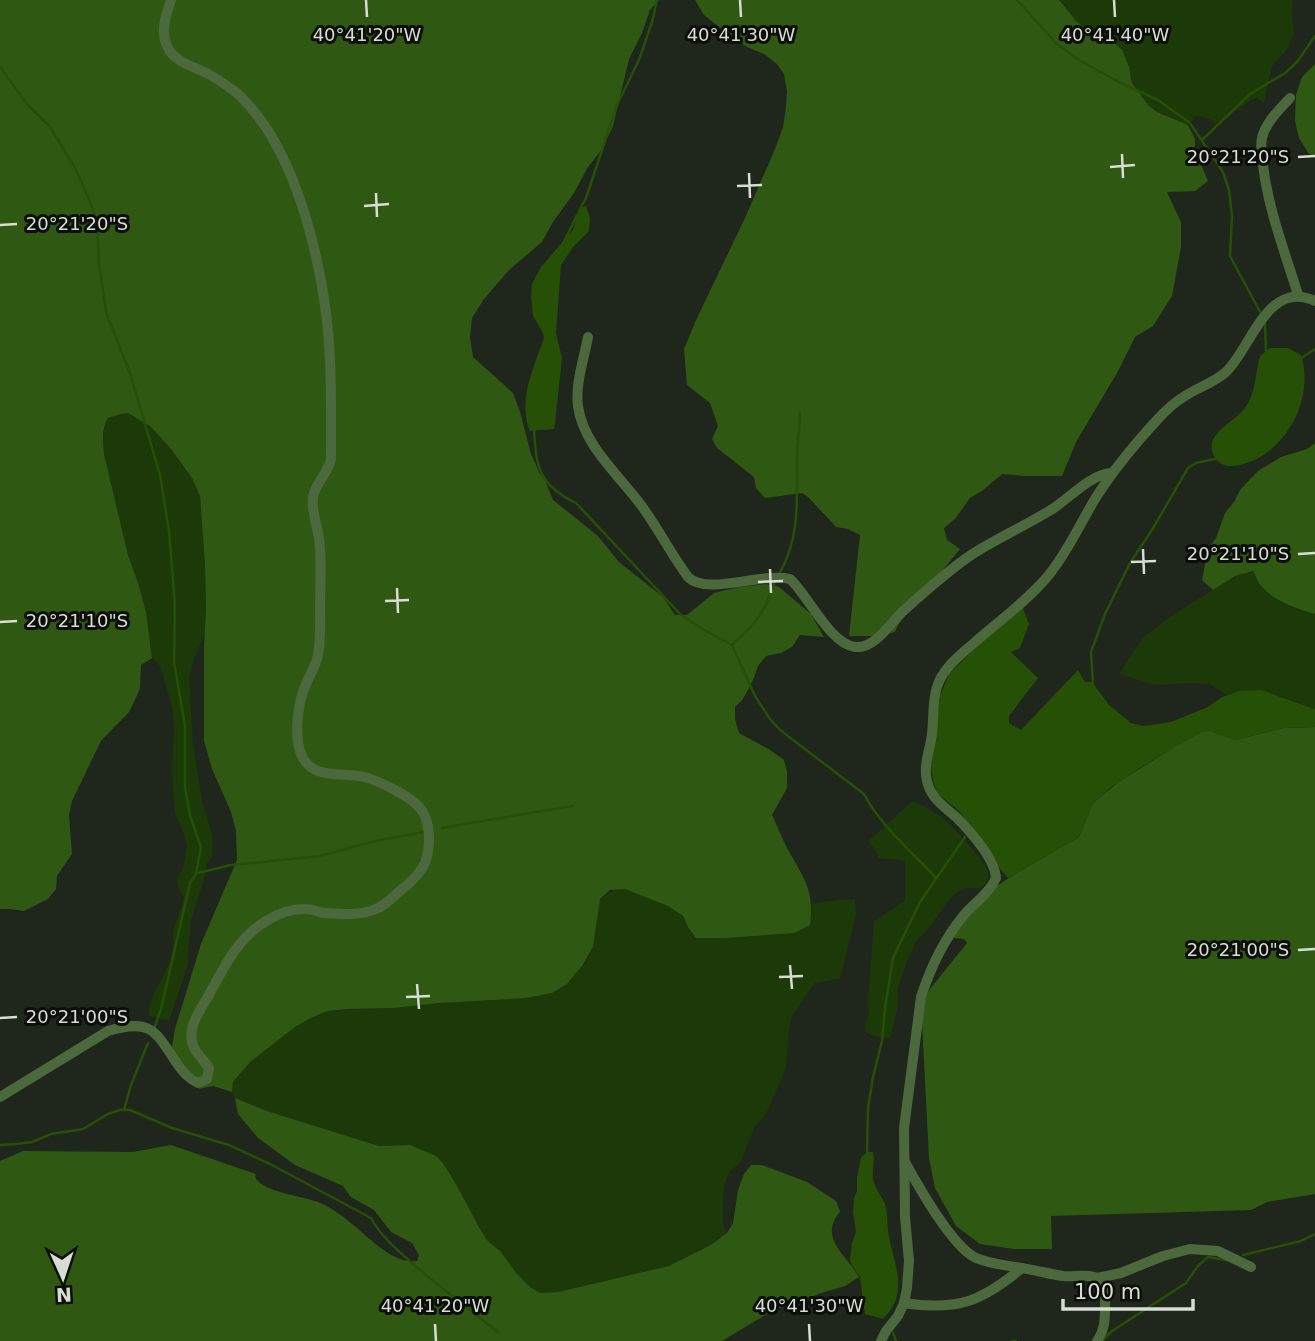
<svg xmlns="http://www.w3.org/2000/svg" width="1315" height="1341" font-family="'DejaVu Sans',sans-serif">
<rect width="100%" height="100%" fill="#1f261b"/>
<g fill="#1c3908">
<polygon points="1059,0 1293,0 1292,14 1294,34 1285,52 1272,66 1264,103 1257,98 1252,99 1220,122 1214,123 1210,119 1196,116 1188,125 1157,112 1148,105 1132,83 1129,67 1100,34 1088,30 1077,22"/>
<path d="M129 413 150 426 171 449 192 478 200 496 205 565 206 630 193 662 189 677 193 743 202 801 213 838 212 857 207 864 204 880 191 920 188 954V965L169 1021 149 1016C148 992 168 976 172 953 174 946 172 938 173 931 176 920 181 910 184 898L179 890 177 880 184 865 187 845 182 829 175 814 172 772 174 724 172 706 160 666 152 658 146 612 138 583 128 555 104 454C103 440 101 430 108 417L121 414Z"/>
<path d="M1253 571 1261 586 1298 610 1315 614V709C1286 698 1258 686 1227 695L1210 684 1189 683 1161 685 1150 684 1119 674 1142 638 1173 615 1235 576Z"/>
<path d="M913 801C923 805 932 811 941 817 951 824 985 861 988 871 990 879 986 884 980 889 955 882 944 909 931 925 926 932 918 937 914 946 908 957 904 970 900 982 897 989 898 996 898 1003 897 1014 893 1025 891 1036L887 1038 872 1036 864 1030 869 1013 868 1000 874 921 905 901V861L878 858V854L868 841Z"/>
<path d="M624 889C641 894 668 903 681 915 687 920 691 931 696 938H725L812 913 811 904 837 900 855 899 856 915 840 979 815 983 792 1016 789 1029 786 1068 770 1105 764 1117 755 1126 740 1163 730 1171 725 1183 723 1197V1224L727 1233 711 1245 670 1266 558 1292 540 1293 530 1287 517 1274 501 1252 487 1240 480 1229 456 1184 410 1145 379 1146 267 1111 235 1098 232 1092 233 1082 250 1062 295 1027 309 1019 327 1011 394 1008 439 1003 582 966C586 960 591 953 593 946 602 919 586 893 624 889Z"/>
</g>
<g fill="#2f5913">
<path d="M0 0H659L650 10 642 33 629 59 613 126 602 149 588 167 574 193 553 222 542 242 509 270 484 299 472 318 470 337 473 357 513 393 520 412 531 454 540 474 544 478 553 500 598 536 619 562 663 597 675 615H687L714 593 739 587 766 584 779 587 811 614 824 637 800 635 792 647 781 653 766 656 758 666 753 680 743 699 735 707V719L739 733 770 750 784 760 787 772V788L772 815C777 825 781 836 786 846 802 876 815 888 810 925L794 933 725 938H696L688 927 683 916 668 906 625 889 610 890 600 899 593 947 582 966 567 984 552 993 526 998 439 1003 394 1008 349 1009 327 1011 309 1019 295 1027 250 1062 233 1082 232 1092 213 1086 199 1089 171 1053 175 1029 201 944 237 860 236 831 231 812 212 769 204 741V646L206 610 205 565 200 496 192 478 171 449 150 426 128 413 121 414 108 418C101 430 103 440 104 454L128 555 138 583 146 612 152 658 141 665 140 688 135 700 129 712 101 741 72 801 69 815 72 854 57 876 56 889 48 899 24 911 10 909H0Z"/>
<polygon points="695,0 1059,0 1077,22 1088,30 1113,42 1122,50 1129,67 1132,83 1148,105 1157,112 1188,125 1195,139 1195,150 1208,181 1195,191 1167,192 1181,222 1181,247 1172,296 1153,326 1135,337 1117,373 1076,442 1062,476 1026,476 1002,474 982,491 970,498 955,519 944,528 947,540 960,549 898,625 895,632 878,636 849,636 860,535 848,529 836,527 808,497 802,493 765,498 756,488 754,477 717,448 712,439 718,426 710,403 687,385 684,349 696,320 745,218 775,149 783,127 786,107 787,91 784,74 777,64 764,54 747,47 718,26 704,15"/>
<polygon points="1315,64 1315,155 1309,154 1299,138 1295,121 1296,95 1302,77"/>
<path d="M1315 443V614C1297 609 1275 601 1262 587 1258 583 1256 576 1253 571L1235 576 1213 590 1202 580 1208 549 1216 538 1225 513 1234 502 1240 490 1258 471 1281 457 1307 449Z"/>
<polygon points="1315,727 1315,1194 1267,1202 1251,1210 1051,1216 1052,1249 1014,1249 980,1244 956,1226 935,1188 929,1158 922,1022 926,996 930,989 967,943 964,939 955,938 952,936 979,898 1015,874 1079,837 1093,803 1120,781 1173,748 1201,732 1213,732 1235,740 1283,728"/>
<path d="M235 1098 267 1111 379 1146 410 1145 436 1156 443 1163 456 1184 480 1229 487 1240 501 1252 517 1274 530 1287 540 1293 558 1292 669 1266 711 1245 727 1233 733 1223 738 1190 744 1174 751 1165H762L807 1182 836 1201 840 1212C818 1238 846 1254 859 1277L845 1286 818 1294 796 1306 777 1308 722 1341H0V1161L23 1151 133 1152 171 1145 256 1174 255 1177C264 1194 306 1195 325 1205 334 1210 344 1217 352 1224 370 1238 392 1264 417 1261L419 1255 412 1243 391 1232 374 1210 351 1197 343 1186 295 1165 258 1138 238 1114Z"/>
</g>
<g fill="#265006">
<path d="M586 206 590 218 589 231 573 247 561 265 556 333 562 358 555 423 554 429 530 431C517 401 534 367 544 338L543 333 533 316 531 296 532 284 541 267 573 230 579 208Z"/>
<path d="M1270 348H1288L1301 355C1315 399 1286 454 1240 465 1231 467 1222 467 1216 459 1212 454 1211 449 1212 443 1216 428 1236 420 1245 408 1256 393 1255 374 1260 356Z"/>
<polygon points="1023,608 1029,624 1020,648 1011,652 1038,678 1009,716 1009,723 1021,730 1078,670 1085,682 1092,682 1109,705 1131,723 1144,726 1171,722 1208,707 1222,697 1240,691 1261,690 1315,709 1315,727 1283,728 1235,740 1213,732 1201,732 1143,766 1113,786 1093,803 1079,837 1008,878 995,863 959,811 937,793 933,780 931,766 940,696 949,674 984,640"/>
<path d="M868 1152H873C875 1161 872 1170 873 1179 875 1189 881 1195 885 1204 888 1213 887 1222 888 1231 893 1264 911 1292 883 1319L865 1314 860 1277 851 1264 850 1259 852 1243 856 1232 853 1212 854 1198 857 1191V1178L861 1157Z"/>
</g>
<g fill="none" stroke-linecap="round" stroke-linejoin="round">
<g stroke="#265006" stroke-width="2.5">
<polyline points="1017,0 1055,42 1077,59 1117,81 1158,100 1190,123 1223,172 1229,190 1232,216 1230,256 1260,312"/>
<polyline points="0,67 27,104 50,127 74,166 89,199 97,222 99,263 106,312 130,373 160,475 169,531 175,605 174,662 185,726 185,788 190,815 201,847 196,874 190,883 161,1009 154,1029"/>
<polyline points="1202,140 1250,94 1285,73 1297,62 1315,36"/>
<polyline points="580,209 586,198 617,105 639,60 652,22 657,0"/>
<polyline points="563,244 577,215"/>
<polyline points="1265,324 1266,352"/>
<polyline points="1300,359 1315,349"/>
<path d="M534 429C536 468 539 485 576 503L680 614 697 626 732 645 755 696 770 719 780 730 864 794C879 824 913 853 936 878"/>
<path d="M778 576C800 540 797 501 797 460 797 444 800 428 800 412"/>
<polyline points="732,645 753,625 765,607 775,582"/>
<polyline points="1093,684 1091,652 1105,614 1130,563 1152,530 1188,468 1196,463 1219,458"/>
<polyline points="442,828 572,806"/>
<polyline points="198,873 231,865 320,856 375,841 424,832"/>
<polyline points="124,1110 131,1085 148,1043"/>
<path d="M0 1145 16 1144 32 1142 51 1134 83 1129 108 1114 120 1110H130L172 1128 229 1145 270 1164 371 1218C382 1239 402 1254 420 1270 446 1291 472 1312 498 1332"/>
<polyline points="867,1153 868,1108 873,1077 882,1041 885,1008 893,958 920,902 965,837"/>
<polyline points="1243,1255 1301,1241 1315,1234"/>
<polyline points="893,1333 896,1341"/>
<polyline points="1104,1339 1112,1331 1186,1283 1198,1266 1208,1257 1226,1260"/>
<polyline points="1012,1341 1016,1341"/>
</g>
<g stroke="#4b693c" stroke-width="10">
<path d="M1290 98C1280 109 1265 123 1262 138 1260 146 1262 156 1263 165 1268 209 1285 252 1298 295"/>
<path d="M588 337C584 359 575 384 578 406 583 445 619 475 641 505 658 528 671 554 688 577 708 596 761 572 790 579 808 595 829 643 855 647 874 649 889 625 901 613 923 593 946 572 971 555 997 538 1027 525 1054 508 1070 497 1093 473 1112 473"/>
<path d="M0 1097 108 1031C152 1018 155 1031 178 1065 184 1073 189 1079 198 1083L207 1079 209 1068C205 1062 200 1057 196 1051 183 1031 200 1011 210 993 225 965 239 936 268 920 278 914 292 909 303 909 310 908 317 912 324 913 340 914 360 916 376 909 386 905 393 897 401 890 410 883 420 874 425 863 431 847 431 819 419 807 410 796 377 780 364 777 343 772 313 780 302 756 293 737 298 702 306 684 310 674 316 666 318 655 321 639 320 623 320 607 320 585 322 561 319 538 317 525 311 510 313 497 315 483 328 474 331 459 331 414 332 366 327 321 320 262 303 191 273 139 265 124 249 104 237 93 229 87 219 80 210 75 196 67 174 63 167 46 160 31 166 15 171 0"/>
<path d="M905 1162C918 1186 951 1244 974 1257 988 1264 1006 1265 1021 1268 1035 1270 1049 1274 1063 1276 1074 1277 1092 1273 1100 1280 1107 1286 1105 1297 1105 1305 1105 1319 1105 1330 1097 1341"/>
<polyline points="1097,1278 1121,1273 1163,1256 1190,1249 1218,1251 1251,1267"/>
<path d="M904 1303C957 1311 981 1302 1022 1268"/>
<path d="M881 1341 886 1331 898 1316 904 1303 907 1288 909 1261 905 1217 904 1128 921 997C930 969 945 938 964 915 974 903 990 893 996 878 995 859 970 831 956 817 944 806 931 799 927 781 923 766 930 750 932 734 934 719 932 702 937 687 942 669 960 655 974 643 999 621 1027 601 1048 576 1067 553 1080 524 1095 499 1113 470 1134 445 1157 420 1165 411 1175 402 1185 396 1198 387 1214 383 1226 372 1252 347 1267 279 1315 301"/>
</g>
</g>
<path fill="none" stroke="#d7ddd5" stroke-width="2.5" d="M366 0 367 17M740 0 741 17M1114 0 1115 17M1122 154 1123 178M1298 157 1315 156M1110 167 1135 165M749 173 750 198M737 186 762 185M376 193 377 217M364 206 389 204M0 225 17 224M1143 549 1144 574M1298 554 1315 553M1131 562 1156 561M770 569 771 593M758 582 783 581M397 588 398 613M385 601 409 600M0 622 17 621M1298 950 1315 949M790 965 792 989M779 977 803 976M417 984 419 1009M406 997 430 996M0 1018 17 1017M435 1324 436 1341M809 1324 810 1341"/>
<g font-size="18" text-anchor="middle" fill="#d7ddd5" stroke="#0b0e09" stroke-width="6" stroke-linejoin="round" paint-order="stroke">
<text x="367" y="41">40°41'20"W</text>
<text x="741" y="41">40°41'30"W</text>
<text x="1115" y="41">40°41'40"W</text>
<text x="1238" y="163">20°21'20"S</text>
<text x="77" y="230">20°21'20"S</text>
<text x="1238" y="560">20°21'10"S</text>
<text x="77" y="627">20°21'10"S</text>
<text x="1238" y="956">20°21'00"S</text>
<text x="77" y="1023">20°21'00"S</text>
<text x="435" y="1312">40°41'20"W</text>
<text x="809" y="1312">40°41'30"W</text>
</g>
<g transform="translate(63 1278) rotate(177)" stroke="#0b0e09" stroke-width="5" paint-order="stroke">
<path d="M0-5L12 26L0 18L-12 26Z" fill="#d7ddd5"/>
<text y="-10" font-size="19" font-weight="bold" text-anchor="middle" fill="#d7ddd5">N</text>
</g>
<path d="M1063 1299v10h130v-10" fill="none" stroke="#d7ddd5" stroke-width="3.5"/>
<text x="1074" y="1299" font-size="21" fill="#d7ddd5" stroke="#0b0e09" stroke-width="5" paint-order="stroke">100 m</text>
</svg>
